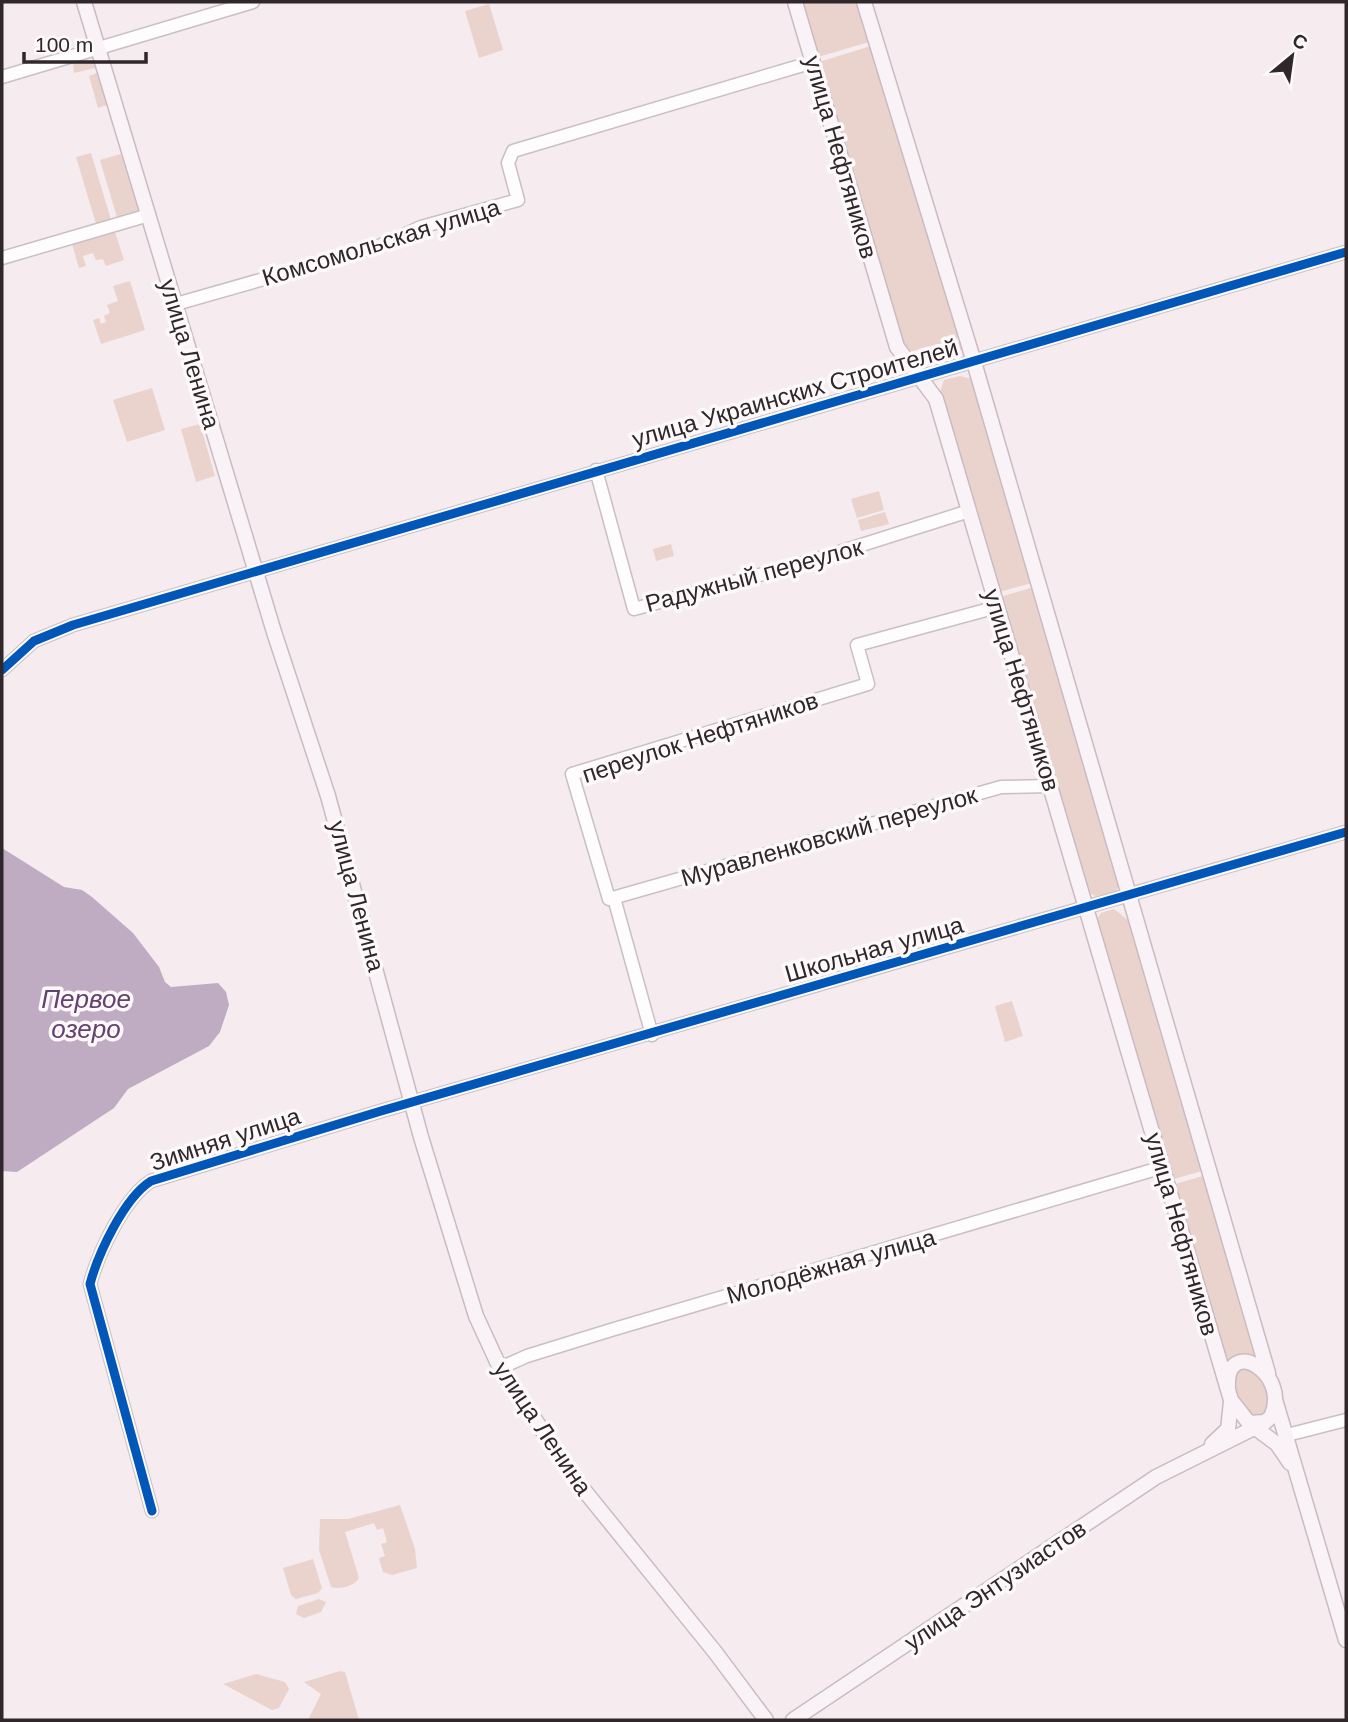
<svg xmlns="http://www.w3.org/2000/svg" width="1348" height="1722" font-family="Helvetica,sans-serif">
<rect width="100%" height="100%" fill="#f6ebee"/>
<g fill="#e9d3cc">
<polygon points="801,2 858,2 869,42 818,57"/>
<polygon points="489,4 503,50 479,58 465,11"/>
<polygon points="871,46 960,338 906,353 819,62"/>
<polygon points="87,60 93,62 95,68 74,73 73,64"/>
<polygon points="97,73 107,105 98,108 89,76"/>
<polygon points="91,153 112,223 97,227 76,157"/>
<polygon points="121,154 140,215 118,221 100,160"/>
<polygon points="115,232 124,260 106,266 103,259 96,260 93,253 83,256 86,266 79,268 72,244"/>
<polygon points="130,281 145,330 101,344 93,320 99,318 101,324 106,322 104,316 110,313 107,305 118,301 113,286"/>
<path d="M961 341C967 368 923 368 909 356Z"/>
<polygon points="960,376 972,379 1032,583 999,592 940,392 944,380"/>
<polygon points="152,388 165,430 127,442 113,400"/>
<polygon points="200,424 215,476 196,482 181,429"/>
<polygon points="879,491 884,510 857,518 851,499"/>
<polygon points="885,512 889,524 861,531 858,520"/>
<polygon points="671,544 674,556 656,561 653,549"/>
<polygon points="1034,587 1119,885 1116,892 1096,896 1089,893 1000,597"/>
<polygon points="1114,909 1129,921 1202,1171 1174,1179 1096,921 1101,913"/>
<polygon points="1012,1001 1023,1036 1005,1042 995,1006"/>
<polygon points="1203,1176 1257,1357 1244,1356 1228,1365 1175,1184"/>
<path d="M1256 1368 1271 1399 1267 1415 1253 1418C1241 1404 1227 1388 1239 1370Z"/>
<path d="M400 1505 415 1549 417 1568 392 1575 383 1572 379 1558 385 1556 381 1544 387 1542 383 1528 377 1530 374 1523 345 1532 359 1578C355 1586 339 1590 331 1587L319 1550 320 1519H348Z"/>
<polygon points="313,1559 322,1588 318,1593 296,1599 291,1595 283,1568"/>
<polygon points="319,1599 326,1602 321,1612 304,1618 296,1614 298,1606"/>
<polygon points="340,1671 345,1672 359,1720 308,1720 321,1694 304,1682"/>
<polygon points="256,1674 285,1682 289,1689 279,1708 272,1710 223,1684"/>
</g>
<polygon fill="#bfacc3" points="2,848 64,887 82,890 92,897 133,933 159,967 165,982 171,987 218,983 226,992 229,1005 220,1032 209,1046 128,1089 114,1108 17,1172 2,1171"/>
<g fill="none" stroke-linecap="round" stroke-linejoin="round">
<defs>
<g id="minor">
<polyline points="2,77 253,2"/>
<polyline points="2,258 149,215"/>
<polyline points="176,304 379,246 421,227 518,200 508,163 513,151 813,62"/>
<polyline points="596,470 634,609 811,561 969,511"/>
<polyline points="997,607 857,645 868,684 572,774 609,899 1001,787 1051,786"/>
<polyline points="2,670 34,641 73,625 1346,252"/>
<polyline points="614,898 652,1035"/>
<polyline points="500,1368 527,1356 611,1330 1163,1167"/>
<polyline points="1287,1435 1346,1420"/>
<path d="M152 1511 90 1284C98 1254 124 1198 151 1181L381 1111 1346 832"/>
</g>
<g id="major">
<polyline points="84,2 274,632 328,796 421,1137 476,1316 500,1368 575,1479 715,1652 766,1720"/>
<path d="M795 2 897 347 936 399 1231 1400 1249 1423 1265 1422 1271 1417C1292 1373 1225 1334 1228 1388"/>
<polyline points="864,2 974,362 1268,1373"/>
<polyline points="1276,1403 1346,1640"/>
<polyline points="1250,1424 1277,1444 1290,1463"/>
<polyline points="1212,1444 1228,1429 1231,1402"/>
<polyline points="793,1720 1156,1477 1264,1423"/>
</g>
</defs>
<use href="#minor" stroke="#c9c0c3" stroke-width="15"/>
<use href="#major" stroke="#cabbc3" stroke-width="17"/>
<use href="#minor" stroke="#fefcfc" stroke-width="12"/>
<use href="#major" stroke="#f9f2f6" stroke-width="14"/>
<defs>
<g id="cycleway">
<polyline points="2,670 34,641 73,625 1346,252"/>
<path d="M152 1511 90 1284C98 1254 124 1198 151 1181L381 1111 1346 832"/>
</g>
</defs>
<use href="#cycleway" stroke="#fdf9fa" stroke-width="13"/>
<use href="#cycleway" stroke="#0057b8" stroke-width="9"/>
</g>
<g text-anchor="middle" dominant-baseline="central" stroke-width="7" stroke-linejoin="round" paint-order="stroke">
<g font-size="24" fill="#2f2729" stroke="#fdf9fa">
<text transform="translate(841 157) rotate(74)">улица Нефтяников</text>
<text transform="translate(381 242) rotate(-17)">Комсомольская улица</text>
<text transform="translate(190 354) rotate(73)">улица Ленина</text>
<text transform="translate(795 393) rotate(-16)">улица Украинских Строителей</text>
<text transform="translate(754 575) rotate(-15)">Радужный переулок</text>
<text transform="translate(1022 690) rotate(73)">улица Нефтяников</text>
<text transform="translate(700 737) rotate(-18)">переулок Нефтяников</text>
<text transform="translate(829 836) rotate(-16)">Муравленковский переулок</text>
<text transform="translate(357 896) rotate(75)">улица Ленина</text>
<text transform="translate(874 949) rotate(-16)">Школьная улица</text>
<text transform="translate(225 1139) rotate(-18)">Зимняя улица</text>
<text transform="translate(1182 1234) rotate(74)">улица Нефтяников</text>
<text transform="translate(831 1266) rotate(-16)">Молодёжная улица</text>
<text transform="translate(543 1428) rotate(56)">улица Ленина</text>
<text transform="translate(995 1585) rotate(-34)">улица Энтузиастов</text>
</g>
<g font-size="26" font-style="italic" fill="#64426f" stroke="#fdf9fa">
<text x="86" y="999">Первое<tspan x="86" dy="30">озеро</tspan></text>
</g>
</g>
<rect width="1348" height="1722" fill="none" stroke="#2f2729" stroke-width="7"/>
<g transform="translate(1292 56) rotate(29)" stroke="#fdf9fa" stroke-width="5" paint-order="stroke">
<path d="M0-5L12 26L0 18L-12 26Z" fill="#2f2729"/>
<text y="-10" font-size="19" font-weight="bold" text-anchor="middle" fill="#2f2729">С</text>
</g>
<path d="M24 52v10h122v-10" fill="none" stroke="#2f2729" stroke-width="3.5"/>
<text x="35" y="52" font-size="21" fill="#2f2729" stroke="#fdf9fa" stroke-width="5" paint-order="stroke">100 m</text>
</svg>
